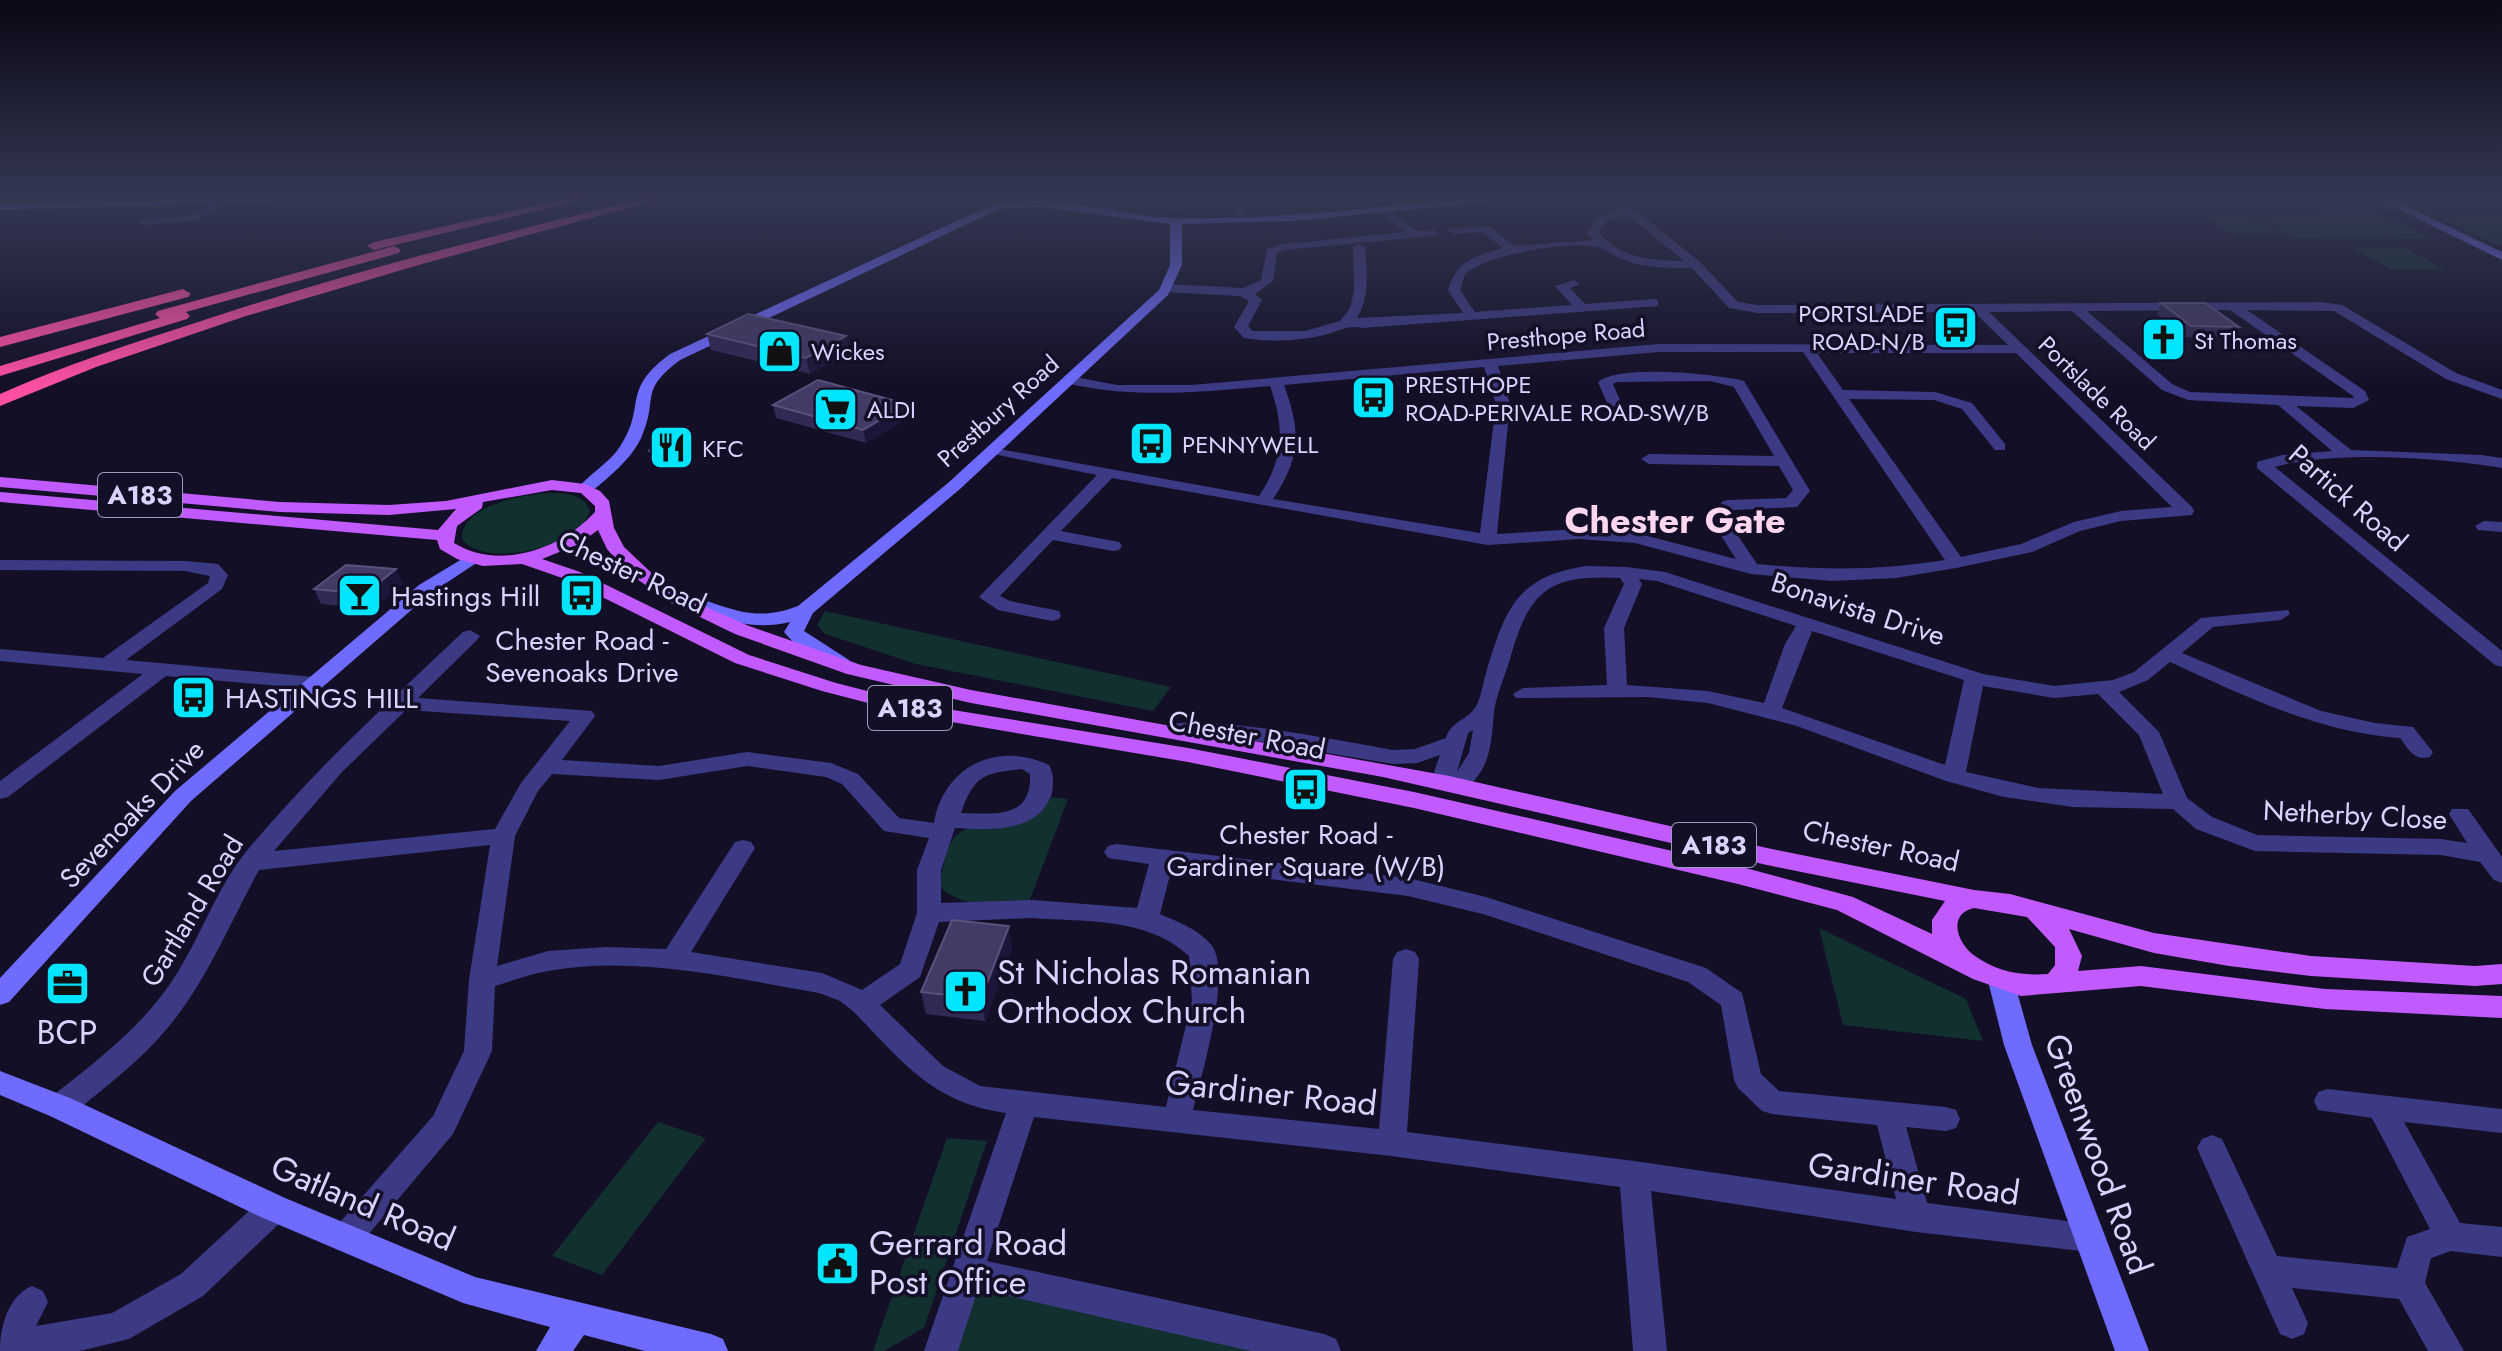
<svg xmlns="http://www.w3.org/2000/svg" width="2502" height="1351" font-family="Jost,sans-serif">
<rect width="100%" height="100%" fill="#130f26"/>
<g fill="#12302f">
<polygon points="1132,199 1186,199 1187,213 1130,208"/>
<polygon points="2398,199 2502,199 2502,245 2497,245"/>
<polygon points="2198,213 2247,213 2282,233 2230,233"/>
<polygon points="2249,213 2381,213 2433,239 2295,238"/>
<polygon points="2350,247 2403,247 2446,270 2391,269"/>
<path d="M550 493C566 493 584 494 590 511 580 547 484 570 462 539 460 505 525 494 550 493Z"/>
<polygon points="825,611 1171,687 1153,711 916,664 825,634 817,625"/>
<path d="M1051 797 1068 799 1029 902C1000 902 960 911 939 885 943 871 945 849 954 838 975 812 1019 848 1051 797Z"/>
<polygon points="1819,928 1966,999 1983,1041 1843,1025"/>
<polygon points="658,1122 706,1138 602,1275 552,1256"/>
<polygon points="947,1138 987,1141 924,1328 884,1351 873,1351"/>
<polygon points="969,1272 1324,1351 941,1351"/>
</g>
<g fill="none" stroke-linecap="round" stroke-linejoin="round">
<g fill="#3d3a85" fill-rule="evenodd">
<polygon points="219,199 231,199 195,221 143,225 137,222 143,219 189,216"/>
<polygon points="1079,199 1100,199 1118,205 1114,212 1102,215 1097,212 1107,207 1089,202 1065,209 1060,206"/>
<polygon points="1233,199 1243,199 1247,221 1237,219"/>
<path d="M1605 199H1617L1635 210 1699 261 1738 302 1758 305 2321 302 2342 305 2456 373 2502 390V399L2446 379 2334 311 2247 310 2365 391 2369 400 2353 408 2296 406 2351 450 2481 455 2502 458V468C2439 458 2336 450 2275 467L2502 651V667L2495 665 2257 468V462L2282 455 2332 451 2278 405 2188 400 2162 390 2072 311 1989 312 2192 507 2194 511 2192 515 2121 521 2080 531 2032 552 1956 568 1896 578 1832 581 1751 574 1635 543 1579 539 1488 545 1112 478 1061 531 1119 542 1122 546 1119 550 1113 551 1053 540 1000 596 1010 601 1059 611 1061 615 1059 619 1052 621 998 610 979 597 1097 475 988 453V447L1259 496C1284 459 1285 428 1270 386 1201 392 1133 399 1065 383L1063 380 1070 376 1117 385H1191L1659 344 2008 345 1974 312 1758 313 1729 308 1692 268C1669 268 1646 268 1624 260 1615 257 1605 248 1597 247 1566 241 1488 254 1465 274L1460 290 1475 312 1572 305 1555 286 1574 280 1580 284 1570 288 1585 304 1654 299 1658 300V306L1362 328C1347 324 1336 333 1320 336 1297 341 1268 342 1244 338L1234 327 1249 301 1240 296 1166 292 1160 288 1166 284 1243 288 1261 280 1267 249 1283 244 1405 232 1386 215 1391 212 1417 231 1433 230 1439 233 1433 236 1284 250 1277 253 1273 281 1255 294 1262 300 1248 326 1253 331H1305L1340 321 1350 308 1354 291 1353 247 1359 244 1365 247C1367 272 1370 296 1357 318L1463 313 1448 290C1456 261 1476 255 1503 248L1482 232 1454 234 1448 231 1450 229 1488 226 1515 246 1593 240 1586 232 1599 217 1621 210ZM1629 216 1684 261C1651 261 1620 258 1598 232L1607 221ZM2230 310 2353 396 2354 398 2190 392 2172 384 2087 311ZM1659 352H1803L1945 560C1877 571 1824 570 1757 564L1726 518 1734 510 1797 507 1810 491 1744 381C1716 374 1619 364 1598 382L1607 403 1614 407 1621 403 1613 384 1617 382 1710 381 1734 387 1774 456 1649 454 1641 459 1649 464 1779 466 1793 490 1786 498 1729 500 1723 501 1709 517 1736 559 1636 533 1579 529 1497 534 1510 404 1498 366ZM1817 353H2016L2172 507 2121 511 2074 522 2021 544 1961 557 1849 399 1934 400 1962 409 1995 450H2005V444L1972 403 1935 392 1843 390ZM1484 367 1496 404 1480 533 1273 499C1301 457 1301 431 1284 385Z"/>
<polygon points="2016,199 2165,200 2170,203 2165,206 2073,207 2021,202"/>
<polygon points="2290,199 2321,203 2401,204 2406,207 2401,210 2321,209"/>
<polygon points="2484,521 2502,522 2502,532 2478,530 2475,526"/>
<polygon points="0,560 185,561 218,564 228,575 222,589 126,660 314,677 324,683 314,689 166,676 8,797 0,799 0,781 143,674 0,661 0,649 103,658 208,583 210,576 185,571 0,570"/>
<path d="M1587 566 1626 567 1665 572 1983 674 2054 686 2113 680 2134 672 2201 618 2288 610 2290 614 2281 620 2213 627 2182 653 2321 711 2375 723 2413 727 2433 752 2430 757C2414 761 2409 750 2400 738 2317 732 2245 696 2170 662L2148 680 2119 692 2159 732 2187 798 2212 817 2257 835 2441 839 2467 843 2449 814 2452 809H2468L2502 857V883L2494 880 2480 862 2441 855 2255 851 2196 829 2173 809 2073 807 2004 797 1946 781 1797 726 1708 703 1648 697 1516 698 1513 694 1523 688 1607 685 1604 628 1624 584 1620 578C1548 574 1529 591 1510 659 1505 676 1496 695 1494 712 1491 744 1491 769 1464 790H1448L1434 772 1440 755 1417 763 1393 764 1239 738 1169 737 1158 730C1176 707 1359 744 1393 750L1415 749 1446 738C1451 721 1466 721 1475 708 1481 699 1483 683 1486 673 1505 610 1516 576 1587 566ZM1639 579 1657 581 1796 626 1785 644 1764 703 1708 691 1627 685 1624 628 1642 584ZM1812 631 1964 680 1945 765 1782 708ZM1983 686 2054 698 2098 694 2139 735 2163 794 2038 788 1966 772ZM1473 730 1469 753 1457 772 1468 733Z"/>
<path d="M470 630 480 636 477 640 418 698 592 711 595 716 562 760 659 766 747 752 831 763 858 774 899 818 934 823C943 767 997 740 1049 765 1054 774 1054 786 1051 796 1037 833 989 830 955 828L941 870V903L1032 900 1137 908 1149 864 1108 858 1104 852 1108 846 1116 844 1408 878 1486 897 1706 968 1742 993 1761 1074 1779 1091 1946 1107 1956 1110 1960 1119 1956 1128 1946 1131 1906 1127 1927 1203 2090 1224 2101 1228 2106 1238 2101 1248 2090 1252 1916 1232 1651 1191 1667 1351H1633L1620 1187 1391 1156 1034 1117 987 1261 1324 1334 1336 1339 1341 1351H1251L978 1289 958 1351H924L1006 1113C932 1103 902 1061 853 1011L840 1001 819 993C731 978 638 955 548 971 530 974 512 981 495 986L492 1051 453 1134 357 1248 346 1252 335 1248 330 1238 335 1228 433 1116 464 1051 469 980 490 845 259 870C231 921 207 980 170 1025 142 1060 105 1087 70 1116L60 1119 50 1116 46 1107 50 1098C95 1062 140 1029 172 981 199 941 215 891 245 853 311 773 388 703 463 632ZM406 710 570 721 521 783 495 829 274 851 342 772ZM747 766 826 777 842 784 884 831 929 838 917 870V913L900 964 862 990 822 973 691 952 755 848 751 842 743 840 735 842 666 949 606 947 548 951 497 966 515 836 538 791 552 774 659 780ZM1022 769 1030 774C1032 819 996 814 961 813 974 775 984 773 1022 769ZM1172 867 1408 896 1483 914 1688 982 1721 1005 1734 1080 1738 1088 1762 1111 1772 1114 1877 1125 1896 1199 1634 1161 1407 1132 1419 959 1415 952 1406 949 1397 952 1393 959 1379 1129 1193 1110C1201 1077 1232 973 1212 946 1199 929 1178 922 1160 914ZM1032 918C1087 922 1147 917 1189 956L1192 1001 1166 1107 980 1086 943 1066 880 1005 920 977 939 922Z"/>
<polygon points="2328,1089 2502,1109 2502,1133 2404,1122 2460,1223 2502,1227 2502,1257 2451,1251 2431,1258 2425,1283 2464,1351 2428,1351 2399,1299 2292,1288 2308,1323 2304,1334 2292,1339 2280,1334 2197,1148 2202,1139 2212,1135 2222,1139 2277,1256 2397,1268 2407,1237 2430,1229 2372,1118 2318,1110 2314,1101 2318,1092"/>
<path d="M274 1194 285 1198 289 1208 285 1218 203 1296 129 1339 80 1351H0C0 1327 8 1296 32 1286L43 1291 48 1302 36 1326 112 1313 181 1274 263 1198Z"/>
</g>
<g fill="#6f6bff" fill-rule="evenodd">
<polygon points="179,199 281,199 276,202 0,210 0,204"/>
<path d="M1463 199H1496L1491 202 1293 221 1182 224V265L1168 295 960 489 813 613 804 631 849 660 852 664 849 668C829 673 796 647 784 632L790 622C749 632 716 617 677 604L675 600 684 594C729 606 751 624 798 606L948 483 1159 290 1170 265V224L1041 207 999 209 680 360C638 392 659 396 642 436 631 460 610 476 591 492L585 494 577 489C590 473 610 463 621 445 647 405 620 391 670 354L993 204C1054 192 1115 216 1176 218 1272 220 1367 208 1463 199Z"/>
<polygon points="2378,199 2391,199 2502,252 2502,260"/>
<polygon points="472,553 478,554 481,558 478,562 431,593 191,801 9,1002 0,1005 0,978 175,791 419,585"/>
<polygon points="2001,971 2010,974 2014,981 2032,1045 2149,1351 2115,1351 2004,1045 1988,981 1992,974"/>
<polygon points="0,1071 70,1098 285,1198 475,1277 711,1334 723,1339 728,1351 645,1351 584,1335 573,1351 536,1351 550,1327 463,1303 263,1218 50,1116 0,1095"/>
</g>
<path fill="#c25bff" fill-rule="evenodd" d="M0 477 280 502 389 505 446 501 552 480 585 484 600 491 609 501 614 528 624 547 659 580 706 607 749 626 861 665 971 690 1449 776 1767 848 1974 890 2010 894 2154 933 2311 956 2475 966 2502 964V984L2475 986 2311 976 2229 966 2154 953 2069 929 2082 956 2078 971 2141 966 2325 989 2502 996V1018L2325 1009 2141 986 2021 996 1973 979 1837 910 1738 884 1414 808 1188 762 922 717 822 691 735 663 568 580 522 564 483 566 457 559 440 549 437 540 0 502V492L438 530 456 509 389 515 280 512 0 487ZM552 490 581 493 595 506V512C561 549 500 571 454 543L457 526 482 508 483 502ZM598 530 607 549 626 571 669 602 735 634 847 674 971 703 1383 777 1767 865 1945 901 1932 920V934L1853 897 1738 866 1414 792 1188 748 922 705 836 683 749 655 580 572 542 559 579 544ZM1974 908 2027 917 2055 947V965L2048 974C2022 976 1997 972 1975 956 1957 944 1947 914 1974 908Z"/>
<g fill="#ff4fa3" fill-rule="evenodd">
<polygon points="565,199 586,199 374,250 367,246 374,242"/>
<path d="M641 199H661L422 264 246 316 96 367 0 406V394C63 366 129 344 195 323 342 274 491 236 641 199Z"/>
<polygon points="394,246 401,250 399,253 186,312 190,316 187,319 0,376 0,366 160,318 155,314 158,311"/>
<polygon points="183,289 191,294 188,297 0,347 0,337"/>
</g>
</g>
<g fill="#312854">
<polygon points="2161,303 2239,327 2234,338 2186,337 2157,314"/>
<polygon points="707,334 849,353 810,374 711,350"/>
<polygon points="907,404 909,417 866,443 776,418 773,405"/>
<polygon points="689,436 679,458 664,462 652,460 649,451"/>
<polygon points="403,584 372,609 321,604 314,589"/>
<polygon points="1012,948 985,1021 926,1014 921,992"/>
</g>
<g fill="#1d163a">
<polygon points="846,336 849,353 810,374 806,358"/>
<polygon points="907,404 909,417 866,443 863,430"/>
<polygon points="687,427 689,436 679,458 664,462 662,453"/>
<polygon points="396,569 403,584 372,609 365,594"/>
<polygon points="1009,926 1012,948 985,1021 981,999"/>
</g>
<g fill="#433a66" stroke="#5a527e" stroke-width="2">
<polygon points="2161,303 2205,303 2239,327 2191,326"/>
<polygon points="748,314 846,336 806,358 707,334"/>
<polygon points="818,380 907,404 863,430 773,405"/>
<polygon points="687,427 677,449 662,453 649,451 660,428"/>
<polygon points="346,565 396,569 365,594 314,589"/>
<polygon points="952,920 1009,926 981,999 921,992"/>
</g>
<linearGradient id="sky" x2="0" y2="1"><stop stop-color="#0a0815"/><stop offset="0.51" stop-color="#333752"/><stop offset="1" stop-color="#333752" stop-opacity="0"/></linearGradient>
<rect width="2502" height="388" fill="url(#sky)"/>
<defs>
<symbol id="bus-square" viewBox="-11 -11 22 22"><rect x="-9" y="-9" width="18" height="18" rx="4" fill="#00e5ff" stroke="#130f26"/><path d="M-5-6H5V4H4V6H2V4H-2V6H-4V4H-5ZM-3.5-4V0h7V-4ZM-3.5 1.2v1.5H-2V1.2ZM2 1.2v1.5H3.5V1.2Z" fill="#111"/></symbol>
<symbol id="church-square" viewBox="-11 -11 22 22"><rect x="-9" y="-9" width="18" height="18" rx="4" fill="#00e5ff" stroke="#130f26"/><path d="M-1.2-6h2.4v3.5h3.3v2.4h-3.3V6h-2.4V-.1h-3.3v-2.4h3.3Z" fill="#111"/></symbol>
<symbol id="shop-square" viewBox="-11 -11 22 22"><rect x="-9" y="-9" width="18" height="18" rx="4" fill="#00e5ff" stroke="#130f26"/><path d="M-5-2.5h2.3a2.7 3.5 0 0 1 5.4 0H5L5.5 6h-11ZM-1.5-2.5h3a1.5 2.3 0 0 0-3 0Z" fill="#111"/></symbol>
<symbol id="supermarket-square" viewBox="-11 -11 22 22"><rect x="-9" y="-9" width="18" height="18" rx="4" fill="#00e5ff" stroke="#130f26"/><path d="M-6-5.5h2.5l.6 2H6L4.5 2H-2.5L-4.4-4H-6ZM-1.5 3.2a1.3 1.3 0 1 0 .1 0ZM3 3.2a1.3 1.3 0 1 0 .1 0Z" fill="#111"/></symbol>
<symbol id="restaurant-square" viewBox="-11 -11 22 22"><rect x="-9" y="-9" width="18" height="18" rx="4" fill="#00e5ff" stroke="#130f26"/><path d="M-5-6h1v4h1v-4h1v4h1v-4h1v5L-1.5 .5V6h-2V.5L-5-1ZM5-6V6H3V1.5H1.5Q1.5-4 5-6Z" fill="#111"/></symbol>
<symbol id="bar-square" viewBox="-11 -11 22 22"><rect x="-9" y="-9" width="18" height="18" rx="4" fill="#00e5ff" stroke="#130f26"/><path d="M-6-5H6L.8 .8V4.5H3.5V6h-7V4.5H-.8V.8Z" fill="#111"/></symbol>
<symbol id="office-square" viewBox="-11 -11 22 22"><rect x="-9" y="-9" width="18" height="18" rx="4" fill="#00e5ff" stroke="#130f26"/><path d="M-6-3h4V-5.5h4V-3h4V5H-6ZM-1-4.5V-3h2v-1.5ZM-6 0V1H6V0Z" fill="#111"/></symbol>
<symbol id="civic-square" viewBox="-11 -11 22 22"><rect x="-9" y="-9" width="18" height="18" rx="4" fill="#00e5ff" stroke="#130f26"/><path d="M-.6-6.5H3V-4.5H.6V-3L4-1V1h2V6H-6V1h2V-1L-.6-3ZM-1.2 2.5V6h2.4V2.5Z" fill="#111"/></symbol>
</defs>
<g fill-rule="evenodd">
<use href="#bus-square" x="1930" y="302" width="51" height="51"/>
<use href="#church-square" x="2138" y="314" width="51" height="51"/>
<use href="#shop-square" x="754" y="326" width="51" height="51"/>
<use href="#bus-square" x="1348" y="372" width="51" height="51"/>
<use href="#supermarket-square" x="810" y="384" width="51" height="51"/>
<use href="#bus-square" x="1126" y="418" width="51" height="51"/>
<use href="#restaurant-square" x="646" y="422" width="51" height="51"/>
<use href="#bar-square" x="334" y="570" width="51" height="51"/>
<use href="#bus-square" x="556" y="570" width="51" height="51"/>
<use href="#bus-square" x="168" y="672" width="51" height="51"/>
<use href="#bus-square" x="1280" y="764" width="51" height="51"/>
<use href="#office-square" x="42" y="958" width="51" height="51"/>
<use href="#church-square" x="940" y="966" width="51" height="51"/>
<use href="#civic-square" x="812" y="1238" width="51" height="51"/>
</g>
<g text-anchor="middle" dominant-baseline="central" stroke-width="7" stroke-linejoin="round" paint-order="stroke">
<g font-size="24" fill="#d9d4ff" stroke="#130f26" text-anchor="start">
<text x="1925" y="313" text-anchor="end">PORTSLADE<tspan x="1925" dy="28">ROAD-N/B</tspan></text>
<text x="2194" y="340">St Thomas</text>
<text x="811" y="351">Wickes</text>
<text x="1405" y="384">PRESTHOPE<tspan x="1405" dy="28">ROAD-PERIVALE ROAD-SW/B</tspan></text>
<text x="867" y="409">ALDI</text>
<text x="1182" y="444">PENNYWELL</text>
<text x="702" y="448">KFC</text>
</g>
<g font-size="24" fill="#d9d4ff" stroke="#130f26">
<text transform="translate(1566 335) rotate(-5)">Presthope Road</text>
<text transform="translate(2097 393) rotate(44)">Portslade Road</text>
<text transform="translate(998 411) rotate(-42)">Prestbury Road</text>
</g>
<g fill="#130f26" stroke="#9e99be" stroke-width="2">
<rect x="98" y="473" width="84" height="44" rx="6"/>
<rect x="868" y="686" width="84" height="44" rx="6"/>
<rect x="1672" y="823" width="84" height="44" rx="6"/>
</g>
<g font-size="26" font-weight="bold" fill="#d9d4ff">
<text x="140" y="495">A183</text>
<text x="910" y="708">A183</text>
<text x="1714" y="845">A183</text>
</g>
<g font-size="28" fill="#d9d4ff" stroke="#130f26">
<text transform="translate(2348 498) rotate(41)">Partick Road</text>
<text transform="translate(632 572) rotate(25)">Chester Road</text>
<text transform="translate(1858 609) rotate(18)">Bonavista Drive</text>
<text transform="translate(1247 735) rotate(11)">Chester Road</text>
<text transform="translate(132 814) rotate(-46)">Sevenoaks Drive</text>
<text transform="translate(2355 815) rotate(3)">Netherby Close</text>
<text transform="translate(1881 846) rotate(12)">Chester Road</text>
<text transform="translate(192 911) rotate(-59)">Gartland Road</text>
</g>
<g font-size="28" fill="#d9d4ff" stroke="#130f26" text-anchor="start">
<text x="391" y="596">Hastings Hill</text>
<text x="582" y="640" text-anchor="middle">Chester Road -<tspan x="582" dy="32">Sevenoaks Drive</tspan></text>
<text x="225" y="698">HASTINGS HILL</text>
<text x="1306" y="834" text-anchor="middle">Chester Road -<tspan x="1306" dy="32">Gardiner Square (W/B)</tspan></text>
</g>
<g font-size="34" fill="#d9d4ff" stroke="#130f26" text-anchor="start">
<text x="997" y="972">St Nicholas Romanian<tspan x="997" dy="39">Orthodox Church</tspan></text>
<text x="67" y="1032" text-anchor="middle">BCP</text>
<text x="869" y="1243">Gerrard Road<tspan x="869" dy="39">Post Office</tspan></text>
</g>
<g font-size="34" fill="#d9d4ff" stroke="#130f26">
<text transform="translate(1271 1093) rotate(6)">Gardiner Road</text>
<text transform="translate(2098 1154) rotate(70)">Greenwood Road</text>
<text transform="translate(1914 1179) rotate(8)">Gardiner Road</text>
<text transform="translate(363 1203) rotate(23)">Gatland Road</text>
</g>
<g font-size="36" font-weight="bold" fill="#ffd6f0" stroke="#130f26">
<text x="1675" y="520">Chester Gate</text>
</g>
</g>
</svg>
